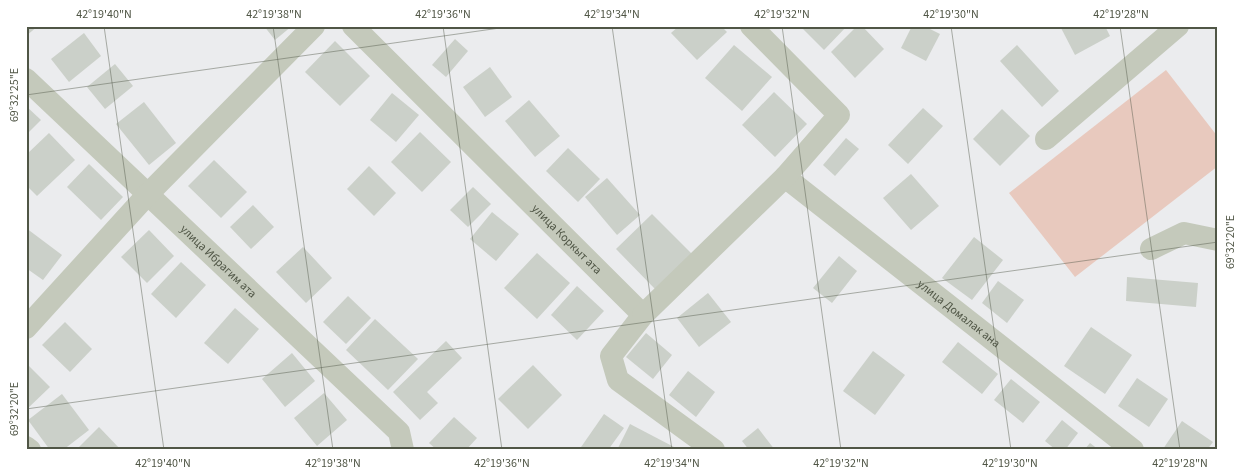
<svg xmlns="http://www.w3.org/2000/svg" width="1244" height="476" font-family="'Source Sans 3',sans-serif">
<rect width="100%" height="100%" fill="#ebecee"/>
<polygon fill="#e8c9be" points="1166,70 1218,137 1218,166 1075,277 1009,193"/>
<g fill="#cbd0c9">
<polygon points="26,26 38,26 26,36"/>
<polygon points="264,26 292,26 275,40"/>
<polygon points="679,26 721,26 727,32 697,60 671,33"/>
<polygon points="800,26 847,26 824,50"/>
<polygon points="857,26 862,26 884,49 855,78 831,52"/>
<polygon points="912,26 924,26 940,34 926,61 901,48"/>
<polygon points="1060,26 1105,26 1110,36 1075,55"/>
<polygon points="84,33 101,56 69,82 51,59"/>
<polygon points="455,39 468,51 446,77 432,65"/>
<polygon points="335,41 370,76 340,106 305,72"/>
<polygon points="734,45 772,77 742,111 705,78"/>
<polygon points="1017,45 1059,91 1042,107 1000,61"/>
<polygon points="115,64 133,86 105,109 87,87"/>
<polygon points="490,67 512,97 485,117 463,87"/>
<polygon points="774,92 807,124 775,157 742,125"/>
<polygon points="392,93 419,115 396,142 370,120"/>
<polygon points="529,100 560,136 535,157 505,121"/>
<polygon points="144,102 176,143 149,165 116,124"/>
<polygon points="26,106 41,120 26,135"/>
<polygon points="923,108 943,126 908,164 888,145"/>
<polygon points="1002,109 1030,136 1000,166 973,139"/>
<polygon points="420,132 451,162 422,192 391,162"/>
<polygon points="49,133 75,160 37,196 26,185 26,155"/>
<polygon points="846,138 859,149 835,176 823,165"/>
<polygon points="568,148 600,179 578,202 546,171"/>
<polygon points="214,160 247,192 221,218 188,186"/>
<polygon points="89,164 123,197 101,220 67,187"/>
<polygon points="369,166 396,193 374,216 347,189"/>
<polygon points="911,174 939,206 911,230 883,198"/>
<polygon points="607,178 640,215 617,235 585,197"/>
<polygon points="473,187 491,204 468,227 450,210"/>
<polygon points="253,205 274,227 251,249 230,227"/>
<polygon points="492,212 519,234 496,261 470,239"/>
<polygon points="652,214 692,254 656,290 616,249"/>
<polygon points="26,228 62,255 43,280 26,268"/>
<polygon points="149,230 174,256 147,283 121,257"/>
<polygon points="974,237 1003,260 972,300 942,278"/>
<polygon points="303,247 332,278 306,303 276,272"/>
<polygon points="537,253 570,283 537,319 504,288"/>
<polygon points="839,256 857,271 832,303 813,288"/>
<polygon points="181,262 206,285 176,318 151,294"/>
<polygon points="1127,277 1198,283 1196,307 1126,301"/>
<polygon points="998,281 1024,300 1007,323 982,303"/>
<polygon points="577,286 604,311 577,340 551,315"/>
<polygon points="708,293 731,322 699,347 677,318"/>
<polygon points="348,296 371,318 346,344 323,322"/>
<polygon points="235,308 259,329 228,364 204,343"/>
<polygon points="375,319 418,359 388,390 346,350"/>
<polygon points="65,322 92,349 70,372 42,345"/>
<polygon points="1091,327 1132,355 1105,394 1064,366"/>
<polygon points="646,333 672,355 653,379 626,357"/>
<polygon points="446,341 462,358 427,392 438,403 420,420 393,392"/>
<polygon points="958,342 998,374 982,394 942,362"/>
<polygon points="873,351 905,375 875,415 843,391"/>
<polygon points="292,353 315,381 285,407 262,379"/>
<polygon points="26,363 50,387 26,410"/>
<polygon points="533,365 562,395 528,429 498,399"/>
<polygon points="688,371 715,392 696,417 669,395"/>
<polygon points="1137,378 1168,399 1149,427 1118,406"/>
<polygon points="1011,379 1040,402 1023,423 994,400"/>
<polygon points="324,393 347,420 317,446 294,418"/>
<polygon points="62,394 89,430 63,450 50,450 28,420"/>
<polygon points="604,414 624,428 608,450 579,450"/>
<polygon points="454,417 477,438 466,450 437,450 429,443"/>
<polygon points="1062,420 1078,433 1065,450 1056,450 1045,441"/>
<polygon points="1182,421 1213,442 1207,450 1163,449"/>
<polygon points="630,424 674,447 672,450 617,450"/>
<polygon points="99,427 121,450 76,450"/>
<polygon points="758,428 775,450 749,450 742,441"/>
<polygon points="1090,443 1099,450 1084,450"/>
</g>
<g fill="none" stroke-linecap="round" stroke-linejoin="round">
<g stroke="#c4c9bb" stroke-width="22">
<path id="s1" d="M353 26 643 315 611 356 618 380 714 450"/>
<path id="s2" d="M26 79 399 432 403 450"/>
<polyline points="1046,139 1178,26"/>
<path id="s3" d="M785 177 1133 450"/>
<polyline points="1151,249 1184,233 1218,240"/>
<polyline points="643,315 785,177 839,115 751,26"/>
<polyline points="26,328 148,194 314,26"/>
<polyline points="26,447 30,450"/>
</g>
</g>
<path fill="none" stroke="#505646" stroke-width="1" stroke-opacity="0.45" d="M104 26 164 450M273 26 333 450M443 26 502 450M612 26 672 450M782 26 841 450M951 26 1011 450M1120 26 1180 450M26 95 514 26M26 409 1218 242"/>
<g text-anchor="middle" dominant-baseline="central" stroke-width="4.5" stroke-linejoin="round" paint-order="stroke">
<g font-size="12" fill="#505646" stroke="#fff">
<text stroke="none"><textPath href="#s1" startOffset="302">улица Коркыт ата</textPath></text>
<text stroke="none"><textPath href="#s2" startOffset="265">улица Ибрагим ата</textPath></text>
<text stroke="none"><textPath href="#s3" startOffset="221">улица Домалак ана</textPath></text>
</g>
</g>
<rect width="1244" height="476" fill="none" stroke="#ffffff" stroke-width="55"/>
<rect x="28" y="28" width="1188" height="420" fill="none" stroke="#505646" stroke-width="2"/>
<g font-size="12" text-anchor="middle" fill="#505646">
<text x="104" y="18">42°19'40"N</text>
<text x="274" y="18">42°19'38"N</text>
<text x="443" y="18">42°19'36"N</text>
<text x="612" y="18">42°19'34"N</text>
<text x="782" y="18">42°19'32"N</text>
<text x="951" y="18">42°19'30"N</text>
<text x="1121" y="18">42°19'28"N</text>
<text transform="translate(14 95) rotate(-90)" y="4">69°32'25"E</text>
<text transform="translate(1230 242) rotate(-90)" y="4">69°32'20"E</text>
<text transform="translate(14 409) rotate(-90)" y="4">69°32'20"E</text>
<text x="163" y="467">42°19'40"N</text>
<text x="333" y="467">42°19'38"N</text>
<text x="502" y="467">42°19'36"N</text>
<text x="672" y="467">42°19'34"N</text>
<text x="841" y="467">42°19'32"N</text>
<text x="1010" y="467">42°19'30"N</text>
<text x="1180" y="467">42°19'28"N</text>
</g>
</svg>
